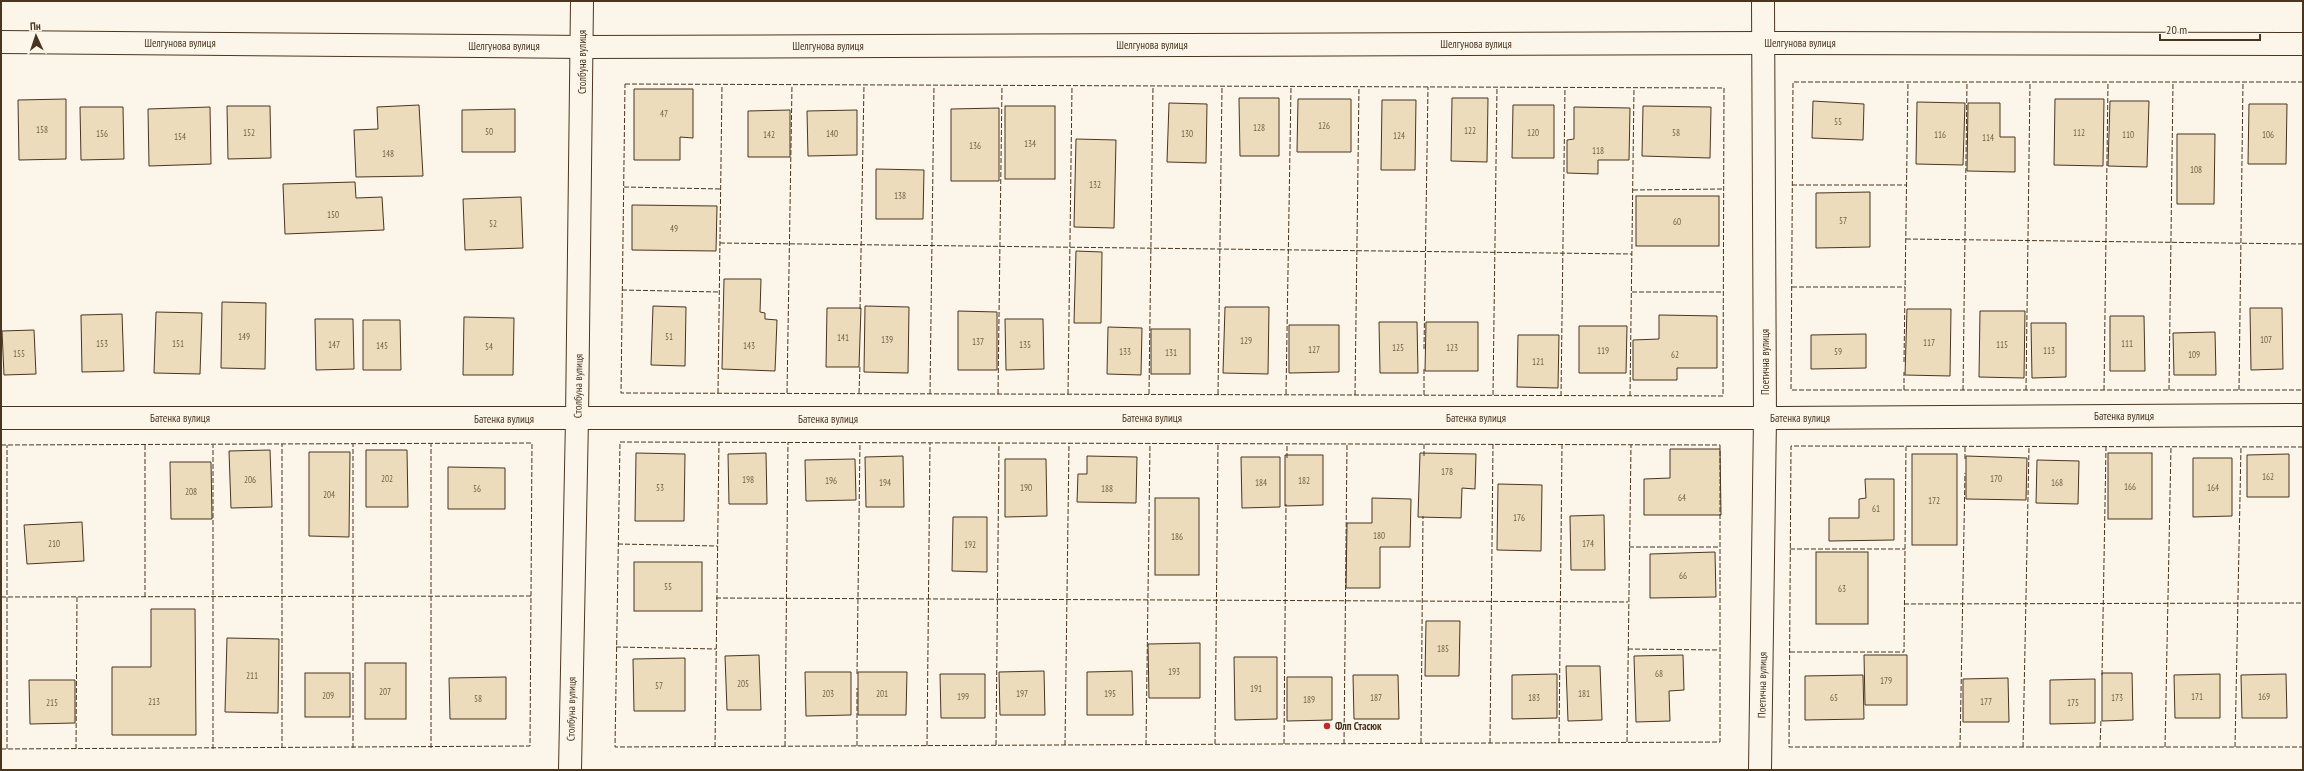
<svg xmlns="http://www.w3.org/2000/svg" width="2304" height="771" font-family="'PT Sans Narrow',sans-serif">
<rect width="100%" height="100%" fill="#fbf6e9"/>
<g fill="#ecdcbc" stroke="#4a3520">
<polygon points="634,89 693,89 693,138 680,137 680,160 634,160"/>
<polygon points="1239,98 1279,98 1279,156 1240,156"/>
<polygon points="1452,98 1488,98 1487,162 1451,161"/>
<polygon points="66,99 66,159 19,160 18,100"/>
<polygon points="1298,99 1351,99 1351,152 1297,152"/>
<polygon points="2055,99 2104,99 2103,166 2054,165"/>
<polygon points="1382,100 1416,100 1415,170 1381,170"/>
<polygon points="1813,101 1864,104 1863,140 1812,138"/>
<polygon points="2110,101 2149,101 2147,167 2108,166"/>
<polygon points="1917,102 1965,103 1963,165 1916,164"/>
<polygon points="1169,103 1207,104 1206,163 1167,162"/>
<polygon points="1968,103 2000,103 2000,137 2015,137 2015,172 1967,171"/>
<polygon points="2249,104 2287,104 2286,164 2248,164"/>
<polygon points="419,105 423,176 356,177 354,130 378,129 377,107"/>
<polygon points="1513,105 1554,105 1554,158 1512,158"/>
<polygon points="227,106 270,106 271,158 228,159"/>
<rect x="1005" y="106" width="50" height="73"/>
<polygon points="1643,106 1711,107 1710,158 1642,156"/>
<polygon points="80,107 123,107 124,159 81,160"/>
<polygon points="210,107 211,164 149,166 148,109"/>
<polygon points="1574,107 1630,108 1629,160 1598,160 1598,174 1567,173 1567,140 1574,139"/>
<polygon points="999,108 999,181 951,181 951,109"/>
<polygon points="515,109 515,152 462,152 462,110"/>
<polygon points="790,110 790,157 748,157 748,111"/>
<polygon points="857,110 857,155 808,156 807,111"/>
<polygon points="2177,134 2215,134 2214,204 2177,204"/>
<polygon points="1076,139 1116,140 1114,228 1074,227"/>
<polygon points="876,169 924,170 923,219 876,219"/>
<polygon points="355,182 356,198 382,197 384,230 285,234 283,184"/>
<polygon points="1870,192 1870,247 1816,248 1816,193"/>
<rect x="1636" y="196" width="83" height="50"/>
<polygon points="521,197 523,248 465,250 463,199"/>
<polygon points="632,205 717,206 716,251 632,250"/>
<polygon points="1076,251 1102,252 1101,323 1074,323"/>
<polygon points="724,279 761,279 760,312 765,313 765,319 777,320 775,371 722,369"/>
<polygon points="222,302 266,303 265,369 221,368"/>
<polygon points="653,306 686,307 685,366 651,365"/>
<polygon points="865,306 909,307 908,373 864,372"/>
<polygon points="1225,307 1269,307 1268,374 1223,373"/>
<polygon points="827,308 861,308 859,367 826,367"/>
<polygon points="2250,308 2282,308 2283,369 2251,370"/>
<polygon points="1907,309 1951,309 1950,376 1905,375"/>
<polygon points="958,311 997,312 997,370 958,370"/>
<polygon points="1980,311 2025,311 2024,378 1979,377"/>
<polygon points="156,312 202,313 200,374 154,373"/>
<polygon points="122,314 124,371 82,372 81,315"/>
<polygon points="1659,315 1717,316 1717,368 1677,368 1677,380 1633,380 1633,340 1659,339"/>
<polygon points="2110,316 2144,316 2145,371 2110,371"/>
<polygon points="464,317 514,318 513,375 463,375"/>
<polygon points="315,319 353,319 354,369 316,370"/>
<polygon points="1005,319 1043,319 1044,369 1006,370"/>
<polygon points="363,320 400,320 401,370 363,370"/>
<polygon points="1379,322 1417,322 1418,373 1380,373"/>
<polygon points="1426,322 1478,322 1478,371 1425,371"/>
<polygon points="2031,323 2066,323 2066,377 2032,378"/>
<polygon points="1289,325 1339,325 1339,372 1289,373"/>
<polygon points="1579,326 1627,326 1626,373 1579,373"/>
<polygon points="1108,327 1142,328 1141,375 1107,374"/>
<rect x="1151" y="329" width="39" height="45"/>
<polygon points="34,330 36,374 4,375 2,331"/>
<polygon points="2215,332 2216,375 2174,375 2173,333"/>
<polygon points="1866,334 1866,368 1811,369 1811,335"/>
<polygon points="1518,335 1559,335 1558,388 1517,387"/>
<polygon points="1670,449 1720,449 1721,515 1644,515 1644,479 1670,478"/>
<polygon points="270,450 272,507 231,508 229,451"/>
<polygon points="366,450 407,450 408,507 366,507"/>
<polygon points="309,452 350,452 349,537 309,536"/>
<polygon points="636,453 685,454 684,521 635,521"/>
<polygon points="766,453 767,504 729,504 728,454"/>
<polygon points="1420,453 1476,454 1475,489 1462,488 1461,518 1418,517"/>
<rect x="2108" y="453" width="44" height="66"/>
<rect x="1912" y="454" width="45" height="91"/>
<polygon points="2289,454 2289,497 2247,497 2247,455"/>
<polygon points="1285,455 1323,455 1323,505 1285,506"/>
<polygon points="903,456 904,507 866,507 865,457"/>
<polygon points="1087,456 1137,457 1136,503 1077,502 1078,474 1087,474"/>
<polygon points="1966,456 2027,458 2026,500 1966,499"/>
<polygon points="1241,457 1280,457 1280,507 1242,508"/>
<polygon points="2193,458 2232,458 2232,516 2193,517"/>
<polygon points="855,459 856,500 806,501 805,460"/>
<polygon points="1005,459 1046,459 1047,516 1005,517"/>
<polygon points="2037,460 2079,461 2078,504 2036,503"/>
<polygon points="170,462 211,462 212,519 171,519"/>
<polygon points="448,467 505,468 505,509 448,509"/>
<polygon points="1865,479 1894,479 1894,540 1829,541 1829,518 1859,518 1859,499 1866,498"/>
<polygon points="1498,484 1542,485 1541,551 1497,550"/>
<rect x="1155" y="498" width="44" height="77"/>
<polygon points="1372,498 1411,499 1410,547 1380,547 1380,588 1346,588 1347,523 1372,523"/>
<polygon points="1604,515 1605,570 1571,570 1570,516"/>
<polygon points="953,517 987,517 987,572 952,571"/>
<polygon points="82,522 84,561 27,564 24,525"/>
<polygon points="1715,552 1716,597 1650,598 1650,554"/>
<rect x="1816" y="552" width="52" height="72"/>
<rect x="634" y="562" width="68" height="49"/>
<polygon points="151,609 195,609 196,735 112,735 112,667 151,667"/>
<polygon points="1426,621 1460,621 1459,676 1425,676"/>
<polygon points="227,638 279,639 278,713 225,712"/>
<polygon points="1200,643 1200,698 1149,698 1148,644"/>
<polygon points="759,655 761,710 727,710 725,656"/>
<polygon points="1683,655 1684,690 1669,691 1670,721 1636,722 1634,656"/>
<polygon points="1864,655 1907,655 1907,705 1865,705"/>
<polygon points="1234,657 1277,657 1277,719 1235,720"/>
<polygon points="685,658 685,711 634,711 633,659"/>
<rect x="365" y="663" width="41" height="56"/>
<polygon points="1566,666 1600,666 1602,720 1568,721"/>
<polygon points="1044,671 1045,715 1000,715 999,672"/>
<polygon points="1132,671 1133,715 1087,715 1087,672"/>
<polygon points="805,672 851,672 851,715 806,716"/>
<polygon points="858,672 907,672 906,715 858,715"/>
<rect x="305" y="673" width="45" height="44"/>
<polygon points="2102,673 2132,673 2133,720 2102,721"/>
<polygon points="940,674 985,674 985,718 941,718"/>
<polygon points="1557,674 1557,718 1512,719 1512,675"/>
<polygon points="2220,674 2220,718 2175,718 2174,675"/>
<polygon points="2286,674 2287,718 2242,718 2241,675"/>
<polygon points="1353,675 1398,675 1399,719 1354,719"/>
<polygon points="1863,675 1864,719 1805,720 1805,676"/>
<polygon points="506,677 506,719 450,719 449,678"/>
<polygon points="1287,677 1332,677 1332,720 1287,721"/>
<polygon points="2008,678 2009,722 1963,722 1963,679"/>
<polygon points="2095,679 2095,723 2050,724 2050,680"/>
<polygon points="29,680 75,680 75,723 30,724"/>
</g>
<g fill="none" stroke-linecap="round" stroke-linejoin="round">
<defs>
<g id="minor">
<polyline points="1,42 583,47 1763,43 2303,44"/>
<polyline points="1,418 1765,418 2303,415"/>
<polyline points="570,770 577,419 582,1"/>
<polyline points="1760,770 1765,418 1763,1"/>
</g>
</defs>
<use href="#minor" stroke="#4a3520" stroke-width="24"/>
<use href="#minor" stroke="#fbf6e9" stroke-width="22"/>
<g stroke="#4a3520" stroke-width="1" stroke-dasharray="5 2" stroke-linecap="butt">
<polyline points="2303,82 1793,82 1791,390 2303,390"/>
<polygon points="625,84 1724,88 1723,396 621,393"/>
<polyline points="1792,185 1907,185"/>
<polyline points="624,187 721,189"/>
<polyline points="1633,190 1723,189"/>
<polyline points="1906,239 2303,244"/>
<polyline points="720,243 1632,254"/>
<polyline points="1792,287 1905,287"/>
<polyline points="622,290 719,292"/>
<polyline points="1632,292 1723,292"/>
<polyline points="860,309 864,85"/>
<polyline points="1424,349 1428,87"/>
<polyline points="1904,362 1908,82"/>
<polyline points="1904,390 1904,372"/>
<polyline points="1963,390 1967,82"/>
<polyline points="2026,390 2030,82"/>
<polyline points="2104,390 2108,82"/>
<polyline points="2169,390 2173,82"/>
<polyline points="2239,390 2243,82"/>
<polyline points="718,393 722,85"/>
<polyline points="787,393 792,85"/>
<polyline points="859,393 860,365"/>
<polyline points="930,394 934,86"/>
<polyline points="998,394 1002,86"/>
<polyline points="1068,394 1072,86"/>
<polyline points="1149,394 1153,86"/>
<polyline points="1218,394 1222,87"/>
<polyline points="1286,394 1291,87"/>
<polyline points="1355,395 1359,87"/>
<polyline points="1424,395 1424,369"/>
<polyline points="1493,395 1497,87"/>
<polyline points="1561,396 1565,88"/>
<polyline points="1630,396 1634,88"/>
<polygon points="620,442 1720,445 1720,742 615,747"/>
<polyline points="1,445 532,443 530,746 1,749"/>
<polyline points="145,445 145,597"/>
<polyline points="2303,447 1791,446 1789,747 2303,747"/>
<polyline points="1424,456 1424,444"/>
<polyline points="1287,458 1287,444"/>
<polyline points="1965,459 1965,447"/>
<polyline points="618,544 717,546"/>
<polyline points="1629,547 1720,547"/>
<polyline points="1790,549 1905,549"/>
<polyline points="1,597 531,596"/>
<polyline points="716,598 1628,602"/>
<polyline points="1904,604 2303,603"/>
<polyline points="616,647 716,649"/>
<polyline points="1628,649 1719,650"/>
<polyline points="1790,652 1904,652 1906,447"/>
<polyline points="857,674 860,442"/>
<polyline points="2102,675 2106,447"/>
<polyline points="1627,742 1631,445"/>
<polyline points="1421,743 1423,516"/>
<polyline points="1490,743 1493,444"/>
<polyline points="1559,743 1562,445"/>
<polyline points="1215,744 1218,444"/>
<polyline points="1284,744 1286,504"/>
<polyline points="1344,744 1347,444"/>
<polyline points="996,745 999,443"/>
<polyline points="1065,745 1069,443"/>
<polyline points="1146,745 1150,443"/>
<polyline points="785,746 788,442"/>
<polyline points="857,746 857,688"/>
<polyline points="927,746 930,443"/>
<polyline points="715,747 719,442"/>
<polyline points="1960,747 1965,473"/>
<polyline points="2023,747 2029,447"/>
<polyline points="2100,747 2101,719"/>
<polyline points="2165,747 2171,447"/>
<polyline points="2235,747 2241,447"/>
<polyline points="282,748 282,444"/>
<polyline points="353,748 353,444"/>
<polyline points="431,748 431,444"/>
<polyline points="7,749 7,445"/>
<polyline points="76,749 77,597"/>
<polyline points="213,749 213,445"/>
</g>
</g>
<circle fill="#c62828" stroke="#fbf6e9" stroke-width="1.5" cx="1327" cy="726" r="4"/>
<g text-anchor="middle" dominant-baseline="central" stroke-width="3" stroke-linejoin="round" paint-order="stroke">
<g font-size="9" fill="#725f47">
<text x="664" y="113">47</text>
<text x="1838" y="121">55</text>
<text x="1324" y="125">126</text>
<text x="1259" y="127">128</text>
<text x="42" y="129">158</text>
<text x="1470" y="130">122</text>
<text x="489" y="131">50</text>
<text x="249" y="132">152</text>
<text x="1533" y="132">120</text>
<text x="1676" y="132">58</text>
<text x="2079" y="132">112</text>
<text x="102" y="133">156</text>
<text x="832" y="133">140</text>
<text x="1187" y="133">130</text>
<text x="769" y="134">142</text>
<text x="1940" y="134">116</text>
<text x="2128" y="134">110</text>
<text x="2268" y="134">106</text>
<text x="1399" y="135">124</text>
<text x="180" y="136">154</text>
<text x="1988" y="137">114</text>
<text x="1030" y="143">134</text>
<text x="975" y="145">136</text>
<text x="1598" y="150">118</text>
<text x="388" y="153">148</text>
<text x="2196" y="169">108</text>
<text x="1095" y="184">132</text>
<text x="900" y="195">138</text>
<text x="333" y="214">150</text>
<text x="1843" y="220">57</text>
<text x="1677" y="221">60</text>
<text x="493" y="223">52</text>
<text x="674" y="228">49</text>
<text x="244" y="336">149</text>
<text x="669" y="336">51</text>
<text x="843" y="337">141</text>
<text x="887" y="339">139</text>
<text x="2266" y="339">107</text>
<text x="1246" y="340">129</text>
<text x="978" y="341">137</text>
<text x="1929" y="342">117</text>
<text x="102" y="343">153</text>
<text x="178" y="343">151</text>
<text x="2127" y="343">111</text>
<text x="334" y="344">147</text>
<text x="1025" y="344">135</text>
<text x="2002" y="344">115</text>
<text x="382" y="345">145</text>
<text x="749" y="345">143</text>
<text x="489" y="346">54</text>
<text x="1398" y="347">125</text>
<text x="1452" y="347">123</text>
<text x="1314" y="349">127</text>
<text x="1603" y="350">119</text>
<text x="2049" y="350">113</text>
<text x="1125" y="351">133</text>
<text x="1838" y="351">59</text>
<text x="1171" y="352">131</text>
<text x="19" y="353">155</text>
<text x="1675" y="354">62</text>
<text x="2194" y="354">109</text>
<text x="1538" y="361">121</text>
<text x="1447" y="471">178</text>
<text x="2268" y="476">162</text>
<text x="387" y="478">202</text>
<text x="1996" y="478">170</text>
<text x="250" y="479">206</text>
<text x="748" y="479">198</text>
<text x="831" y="480">196</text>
<text x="1304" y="480">182</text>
<text x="885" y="482">194</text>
<text x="1261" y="482">184</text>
<text x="2057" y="482">168</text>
<text x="2130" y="486">166</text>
<text x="660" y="487">53</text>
<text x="1026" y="487">190</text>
<text x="2213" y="487">164</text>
<text x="477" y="488">56</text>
<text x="1107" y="488">188</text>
<text x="191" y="491">208</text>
<text x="329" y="494">204</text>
<text x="1682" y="497">64</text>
<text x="1934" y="500">172</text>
<text x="1876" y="508">61</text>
<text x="1519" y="517">176</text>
<text x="1379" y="535">180</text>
<text x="1177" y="536">186</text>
<text x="54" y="543">210</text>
<text x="1588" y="543">174</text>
<text x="970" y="544">192</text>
<text x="1683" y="575">66</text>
<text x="668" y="586">55</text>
<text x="1842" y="588">63</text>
<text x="1443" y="648">185</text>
<text x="1174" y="671">193</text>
<text x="1659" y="673">68</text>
<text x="252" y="675">211</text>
<text x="1886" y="680">179</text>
<text x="743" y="683">205</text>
<text x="659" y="685">57</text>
<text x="1256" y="688">191</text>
<text x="385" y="691">207</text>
<text x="828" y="693">203</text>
<text x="882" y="693">201</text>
<text x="1022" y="693">197</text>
<text x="1110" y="693">195</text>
<text x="1584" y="693">181</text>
<text x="328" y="695">209</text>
<text x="963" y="696">199</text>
<text x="2197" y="696">171</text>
<text x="2264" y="696">169</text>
<text x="1376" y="697">187</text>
<text x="1534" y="697">183</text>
<text x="1834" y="697">65</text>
<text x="2117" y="697">173</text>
<text x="478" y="698">58</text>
<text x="1309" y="699">189</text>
<text x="154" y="701">213</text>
<text x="1986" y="701">177</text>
<text x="52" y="702">215</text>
<text x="2073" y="702">175</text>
</g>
<g font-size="11" fill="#4a3520" stroke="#fbf6e9">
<text x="180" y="43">Шелгунова вулиця</text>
<text x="1800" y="43">Шелгунова вулиця</text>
<text x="1476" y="44">Шелгунова вулиця</text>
<text x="1152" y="45">Шелгунова вулиця</text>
<text x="504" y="46">Шелгунова вулиця</text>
<text x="828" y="46">Шелгунова вулиця</text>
<text transform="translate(582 62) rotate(-90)">Столбуна вулиця</text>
<text transform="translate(1765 362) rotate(-90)">Поетична вулиця</text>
<text transform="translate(578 386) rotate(-89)">Столбуна вулиця</text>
<text x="2124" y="416">Батенка вулиця</text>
<text x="180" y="418">Батенка вулиця</text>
<text x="1152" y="418">Батенка вулиця</text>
<text x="1476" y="418">Батенка вулиця</text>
<text x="1800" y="418">Батенка вулиця</text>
<text x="504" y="419">Батенка вулиця</text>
<text x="828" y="419">Батенка вулиця</text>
<text transform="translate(1762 685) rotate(-89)">Поетична вулиця</text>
<text transform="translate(571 709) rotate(-89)">Столбуна вулиця</text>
</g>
<g font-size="11" font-weight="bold" fill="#4a3520" stroke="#fbf6e9" text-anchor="start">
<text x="1335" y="726">Флп Стасюк</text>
</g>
</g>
<rect width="2304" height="771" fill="none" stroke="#4a3520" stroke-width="4"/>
<g transform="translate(36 36) rotate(357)" stroke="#fbf6e9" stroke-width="3" paint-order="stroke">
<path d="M0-3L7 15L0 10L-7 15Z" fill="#4a3520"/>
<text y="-6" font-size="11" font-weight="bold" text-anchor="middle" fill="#4a3520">Пн</text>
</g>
<path d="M2160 34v6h100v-6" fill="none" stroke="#4a3520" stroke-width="2"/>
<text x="2166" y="34" font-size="12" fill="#4a3520" stroke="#fbf6e9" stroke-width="3" paint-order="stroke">20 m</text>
</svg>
